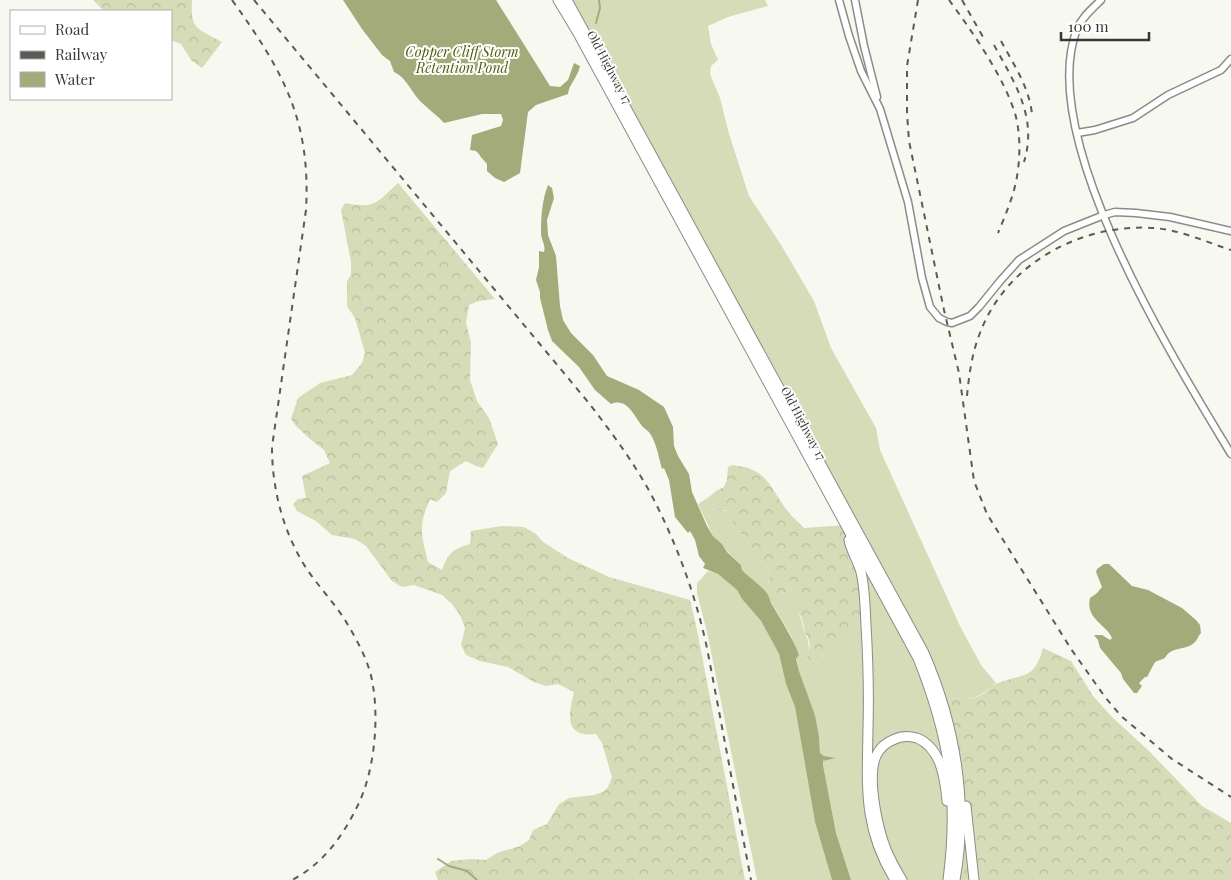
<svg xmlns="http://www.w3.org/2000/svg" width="1231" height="880" font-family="'Playfair Display',serif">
<defs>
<pattern id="forest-crowns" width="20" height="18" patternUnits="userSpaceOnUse" patternTransform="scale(1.25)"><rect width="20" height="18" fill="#d6dcb7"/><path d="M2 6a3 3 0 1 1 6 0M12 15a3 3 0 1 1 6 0" fill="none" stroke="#b8bd9e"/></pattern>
</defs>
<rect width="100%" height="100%" fill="#f7f8f0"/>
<g fill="#d6dcb7">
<path d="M568 0H765L768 6 728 17 708 26 711 44 718 60 711 66 710 74 720 98 729 134 749 196 781 245 814 301 831 348 876 428 880 450 960 626 981 665 996 683C974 702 969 700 942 697Z"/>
<path d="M709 497 724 511H732V520L736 530C752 538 754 560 771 571L768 585 776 594H782L793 588 807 595 805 604 798 613C803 619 801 625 805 633 810 644 810 648 806 661L822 660C825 650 841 644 849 638L847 530 917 658 950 776 947 880H851L836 833 823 765V761L835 758 824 756 820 753 819 736 815 715 799 671 792 637 764 590 742 570 741 565 727 551 722 544 713 536 698 504Z"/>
<polygon points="708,571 718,574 737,590 742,599 761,621 779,654 786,684 795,707 815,822 832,880 757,880 707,632 697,593 697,583"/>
</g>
<g fill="url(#forest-crowns)">
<path d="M93 0H192C190 30 197 28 222 42L202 68 191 60 181 44 171 40V11H104Z"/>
<path d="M398 183 495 299 479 301 469 305 466 323 471 342 470 380 477 401 489 418 498 444 483 468 476 466 466 461 450 471 446 493 437 502 430 499C418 527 421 534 428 562L442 570C449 552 452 550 470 544L471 531 502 526 524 527 536 534 543 542 568 558 609 577 690 600 697 630 745 880H438L435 872 451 861 471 859 486 860 497 853 520 846 529 840 533 830 547 824 559 804 569 798 594 795 603 792 608 787 612 777 602 743 596 734C592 734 587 735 584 734 563 731 571 705 574 692L558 684 546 686 534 682 508 667 480 661 466 655 461 645 465 628 460 615 452 604 442 595 414 585 402 587 392 581 366 546 355 539 332 535 316 521 297 511 293 504 298 499 306 498 302 476 330 463 324 450 310 439 296 426 291 419 298 398 320 383 352 375 362 363 365 353 355 318 347 306V281L351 275V262L341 210 345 203C376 209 376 203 398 183Z"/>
<path d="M732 465C770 469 769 489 790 514 794 519 800 523 804 528L845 525 847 530 866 615 849 638 823 656V663L815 667 810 665 806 661 810 645 808 637 805 633 802 618 795 608 805 604 806 595 793 588 782 594H776L768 585 771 571C754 560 752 538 736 530L732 520V511L718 510 709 497 716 491 724 487 727 480 728 467Z"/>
<path d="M1043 648 1071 661 1093 696 1112 717 1150 752 1202 806 1231 823V880H955L942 697C956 698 970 702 983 694 988 690 993 685 998 683 1025 673 1034 680 1043 648Z"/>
</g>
<g fill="#a4ab7a">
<path d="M343 0H496L550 86 560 87 568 80 574 63 580 66C578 77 569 84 568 94L536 105 528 112 520 173 504 182 495 178 487 171V164L480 156 479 154 476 151 470 150 472 135 501 126 503 120 501 114H482L444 123C437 115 428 109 421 102 411 92 407 78 394 72L390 61 382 55 362 29Z"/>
<path d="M548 185 552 188 554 198 547 220 548 235 556 256 560 306 563 320 571 333 593 355 607 376 639 390 664 407 673 427 674 446 678 456 689 474 692 492 707 526 713 536 722 544 727 552 741 565 742 570C750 578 759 584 766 592 770 597 770 602 773 606 782 622 793 638 799 655L796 659 799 671 815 715 819 736 820 753 824 756 836 758 823 761V765L836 833 851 880H832L815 822 795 707 786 684 779 654 761 621 742 599 737 590 718 574 703 568 705 564 699 556 695 540 690 531 688 533 675 517 669 480 664 468 662 469C659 459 657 445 651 435 649 431 646 430 643 427 634 417 628 397 611 404L595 390 579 367 552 341 548 330 540 298V292L536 280 539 267V251L544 252C546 245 541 240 541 233 541 217 542 200 548 185Z"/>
<path d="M1104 564H1109L1132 586 1148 590 1182 608 1196 620 1200 625 1201 633C1198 636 1197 641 1194 643 1185 651 1171 646 1165 658L1155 662 1147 677H1145L1139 683 1142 686 1137 693H1134L1123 679 1121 673 1100 648 1098 640 1094 635H1102L1110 640 1112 638C1107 625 1085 619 1090 598L1097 593 1102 587 1096 572 1097 569Z"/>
</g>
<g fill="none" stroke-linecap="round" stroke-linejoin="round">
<g stroke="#a4ab7a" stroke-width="2">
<polyline points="596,23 600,8 599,0"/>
<polyline points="438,859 449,866 467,871 477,880"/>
</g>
<defs>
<g id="minor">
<polyline points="839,0 849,36 861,71 880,109 908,202 922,278 930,307 939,318 947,322 952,323 970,316 979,307 1001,280 1019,260 1064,231 1104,215 1115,212 1136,213 1170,217 1231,231"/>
<polyline points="855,0 864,46 877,97"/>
<path d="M1101 0C1092 9 1082 17 1077 29 1035 138 1175 361 1231 454"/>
<polyline points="1077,133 1095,130 1133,118 1168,95 1221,70 1231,59"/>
</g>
<g id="major">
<path d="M558 0 579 35 918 658C949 736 959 796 948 880"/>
<path d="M567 0 924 653C955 724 969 803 955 880"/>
<path d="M849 540C851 551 858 561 861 572 865 589 865 608 866 625 868 659 869 694 868 729 867 787 863 828 895 880"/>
<polyline points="966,806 974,880"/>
<path d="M902 880C898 873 894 867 891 860 879 838 866 780 876 756 880 747 887 742 895 739 903 735 910 736 917 738 941 748 945 778 947 801"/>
</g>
</defs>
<use href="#minor" stroke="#8b8c85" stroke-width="9"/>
<use href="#major" stroke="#8b8c85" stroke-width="11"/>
<use href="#minor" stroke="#fff" stroke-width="6"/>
<use href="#major" stroke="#fff" stroke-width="9"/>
<g stroke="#5b5b57" stroke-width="2" stroke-dasharray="6 6" stroke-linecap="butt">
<path d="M232 0C283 71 311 120 306 210L272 447C272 485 281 523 299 556 311 579 331 598 345 620 357 640 370 663 373 686 379 722 374 772 358 805 343 836 323 864 292 880"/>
<path d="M254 0 588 402C612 433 636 465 654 500 678 547 696 597 707 648L751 880"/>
<polyline points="918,0 907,66 907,113 909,141 944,310 959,373 974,481 987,514 1071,649 1105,697 1121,716 1172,759 1231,797"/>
<path d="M949 0C972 31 1006 80 1016 117 1021 138 1020 162 1016 182 1012 200 1005 216 998 233"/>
<polyline points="962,0 983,37"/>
<path d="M1001 41C1014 65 1029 87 1032 114"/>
<path d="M994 45C1014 82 1038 117 1024 162"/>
<path d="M967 396C969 375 972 353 980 333 1006 263 1082 223 1154 228 1181 230 1206 242 1231 250"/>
</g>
</g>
<g text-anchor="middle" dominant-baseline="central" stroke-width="4" stroke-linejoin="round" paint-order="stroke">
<g font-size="12" fill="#373734" stroke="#fff">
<text transform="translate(610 67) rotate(62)">Old Highway 17</text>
<text transform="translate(804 423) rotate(62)">Old Highway 17</text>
</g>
<g font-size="14" font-style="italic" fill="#555c0c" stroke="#fff">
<text x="462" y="51">Copper Cliff Storm<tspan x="462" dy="16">Retention Pond</tspan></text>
</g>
</g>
<rect x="10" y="10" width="162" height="90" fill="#ffffff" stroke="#afafae"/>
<rect x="20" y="26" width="25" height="8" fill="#ffffff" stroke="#afafae"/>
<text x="55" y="35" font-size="15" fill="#373734">Road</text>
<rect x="20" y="51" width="25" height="8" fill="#5b5b57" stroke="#afafae"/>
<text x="55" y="60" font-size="15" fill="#373734">Railway</text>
<rect x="20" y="72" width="25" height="15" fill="#a4ab7a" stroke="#afafae"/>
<text x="55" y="85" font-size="15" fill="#373734">Water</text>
<path d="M1061 32v8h88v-8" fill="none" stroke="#373734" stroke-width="2.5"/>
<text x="1068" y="32" font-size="15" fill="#373734" stroke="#ffffff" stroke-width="4" paint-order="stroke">100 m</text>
</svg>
